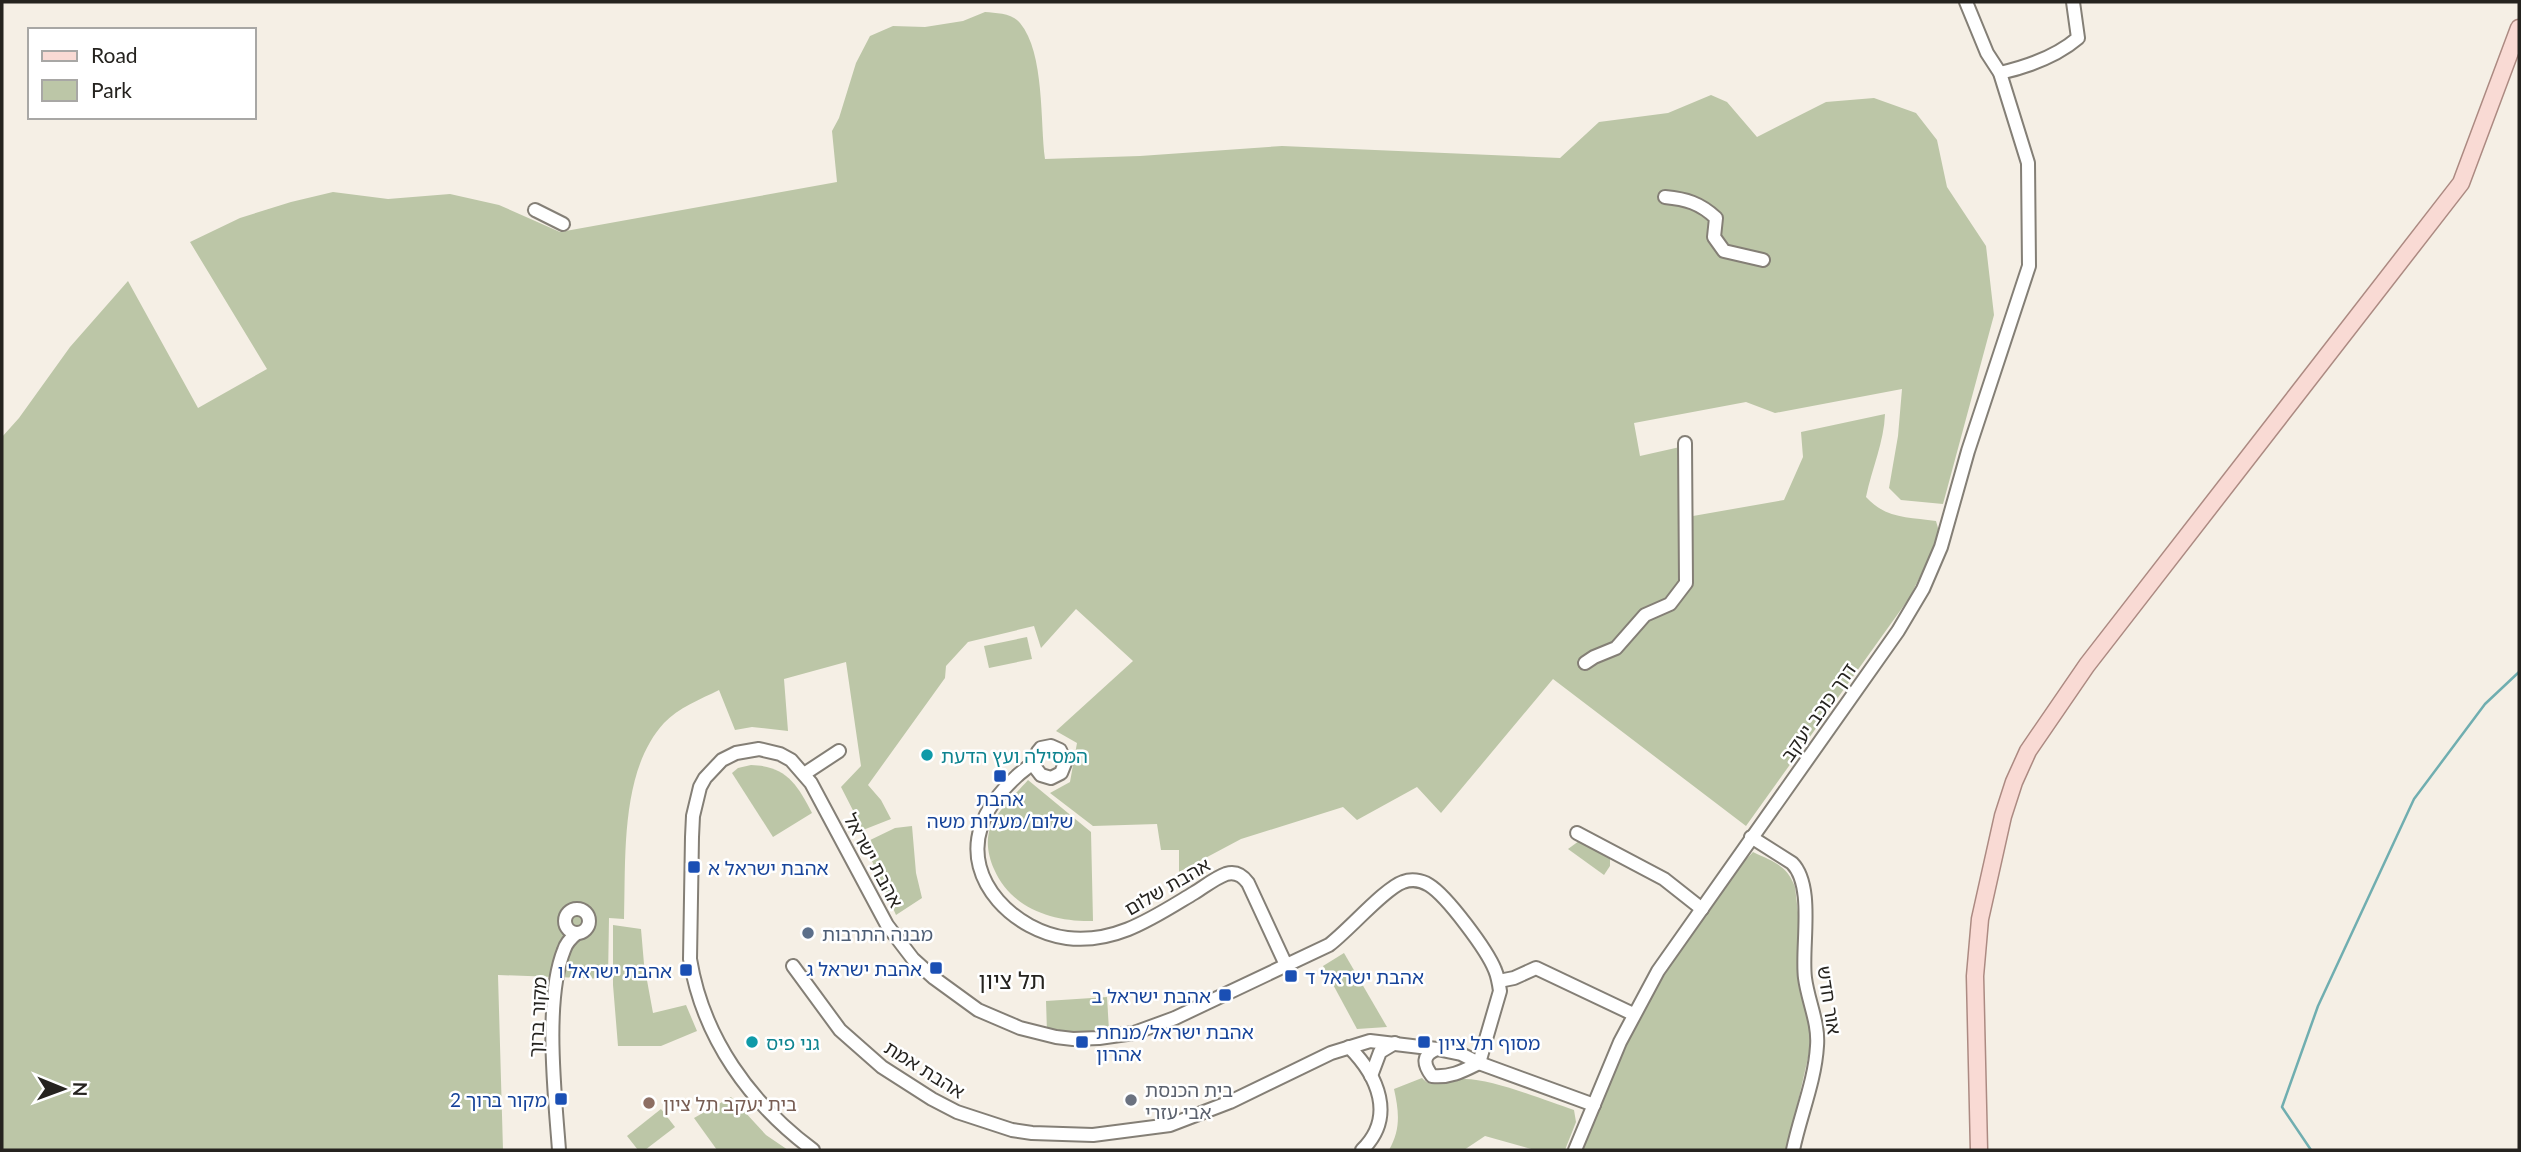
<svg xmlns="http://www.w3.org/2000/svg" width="2521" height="1152" font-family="Lato,'Noto Sans Hebrew',sans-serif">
<rect width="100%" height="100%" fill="#f5efe5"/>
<g fill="#bcc6a7">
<path d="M985 12C996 13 1012 13 1020 23 1045 53 1040 123 1045 159L1140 156 1282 146 1560 158 1599 122 1668 113 1711 95 1727 102 1757 137 1826 102 1874 98 1916 113 1937 140 1947 187 1986 246 1994 315 1943 504 1901 500 1889 488 1898 436 1902 389 1775 413 1746 402 1634 423 1640 456 1680 447 1693 516 1784 500 1803 457 1801 432 1885 414C1884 442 1872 468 1866 497 1886 519 1908 517 1936 521L1940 535 1910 597 1746 826 1553 679 1441 813 1417 787 1357 820 1343 807 1241 839 1179 872V850H1161L1157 824 1093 826 1050 793 1070 782 1077 743 1056 731 1133 661 1076 609 1041 648 1034 626 968 642 946 666 945 678 868 785 881 800 891 819 863 830 841 787 861 766 846 662 784 679 788 731 752 727 735 730 719 690C701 699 678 708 664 723 620 771 626 857 624 919L609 918 608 979 498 975 503 1150H2V437L19 418 70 347 128 281 198 408 267 369 190 242 240 218 291 202 333 192 388 199 450 194 499 205 560 232 837 182 832 131 839 118 856 63 870 36 893 26 925 27 963 21Z"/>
<polygon points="1027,637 1032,659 989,668 984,646"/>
<path d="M751 765C786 766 797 784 812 813L773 837 732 773 738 768Z"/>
<path d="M1028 780 1091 832 1093 921C1054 922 1011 909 994 869 989 858 986 844 989 832 995 812 1015 795 1028 780Z"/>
<polygon points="912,826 916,873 922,898 896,915 864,843 895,828"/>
<polygon points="1579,841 1610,858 1610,866 1604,875 1568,849"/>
<path d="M1753 852C1774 862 1787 865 1795 887L1810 1015V1049L1787 1150H1583L1624 1048 1643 1009 1698 922 1735 871Z"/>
<polygon points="613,925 641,929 644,964 653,1013 686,1005 697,1031 661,1046 618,1046 613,985"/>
<polygon points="1344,953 1387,1027 1357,1029 1323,966"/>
<polygon points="1107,997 1109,1030 1047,1033 1046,1001"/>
<path d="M1422 1078C1433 1091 1449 1079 1463 1079 1491 1078 1546 1101 1574 1110L1576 1122 1565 1150H1535L1485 1136 1464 1150H1389C1401 1129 1399 1112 1394 1089Z"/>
<polygon points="731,1097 766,1135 788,1150 717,1150 694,1118"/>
<polygon points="661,1109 675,1127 645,1150 638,1150 627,1136"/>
</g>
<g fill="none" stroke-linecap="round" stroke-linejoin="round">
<polyline stroke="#70aeb0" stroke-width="2.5" points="2311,1150 2282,1107 2318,1006 2414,799 2485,704 2519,672"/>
<defs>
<g id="minor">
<path d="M2000 73C2026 67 2057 56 2078 38L2073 2"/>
<path d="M1665 197C1686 199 1700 203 1716 218L1714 237 1724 251 1763 260"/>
<polyline points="535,210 563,224"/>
<polyline points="1585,663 1594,657 1616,648 1645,615 1670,604 1686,583 1685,443"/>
<path d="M1034 761V766L1041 775 1051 778 1061 773 1065 763 1060 750 1051 746 1041 748C1036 753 1036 756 1033 761 1030 767 1022 771 1017 776 1003 789 987 808 981 827 963 882 1016 931 1067 938 1116 944 1154 917 1194 893 1204 887 1215 878 1226 874 1236 871 1243 876 1248 883L1286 965"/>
<polyline points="804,774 839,751"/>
<polyline points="1577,833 1664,879 1702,909"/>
<path d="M1751 837 1792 863C1815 886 1801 947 1805 978 1808 1001 1819 1023 1817 1046 1815 1081 1800 1116 1793 1150"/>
<circle cx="577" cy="921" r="12"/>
<polyline points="793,966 840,1030 882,1067 932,1099 957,1112 1012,1130 1032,1133 1093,1135 1170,1125 1230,1102 1331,1053 1370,1041 1437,1049 1461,1054 1479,1063 1594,1105"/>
<polyline points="1499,981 1514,978 1536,968 1633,1014"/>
<path d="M1349 1047C1378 1076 1396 1117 1362 1150"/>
<polyline points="1371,1076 1380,1052 1395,1043"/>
<path d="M559 1150C555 1096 544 1000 564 950 566 943 571 938 577 933"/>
<path d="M813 1150C750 1103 703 1038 690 959L692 837 693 816 700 787 705 778 722 760 736 753 759 749 780 754 791 760 811 783 887 925 913 959 934 978 978 1010 1020 1028 1056 1037 1073 1039 1099 1038 1134 1033 1175 1018 1329 945C1348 931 1385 888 1403 882 1411 879 1421 880 1429 885 1447 896 1487 950 1495 970 1498 977 1499 984 1500 991L1479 1063C1463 1071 1450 1078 1432 1076 1423 1064 1422 1055 1437 1049"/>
<polyline points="1575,1150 1620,1042 1658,971 1898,631 1923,589 1941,547 1968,451 2029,266 2028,163 2000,73 1987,53 1966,2"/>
</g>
<polyline id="major" points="1979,1150 1975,976 1980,919 2003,816 2014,782 2028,751 2087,665 2461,183 2519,28"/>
</defs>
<use href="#minor" stroke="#847f76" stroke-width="16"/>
<use href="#major" stroke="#ac8a82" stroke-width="19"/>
<use href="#minor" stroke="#fff" stroke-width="12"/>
<use href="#major" stroke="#f9dad4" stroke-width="16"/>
</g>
<g fill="#0f9aa8" stroke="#fff" stroke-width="2.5">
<circle cx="927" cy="755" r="7"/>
<circle cx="752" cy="1042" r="7"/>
</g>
<g fill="#1a4fb4" stroke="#fff" stroke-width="2.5">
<rect x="993" y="769" width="14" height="14" rx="3.5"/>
<rect x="687" y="860" width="14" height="14" rx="3.5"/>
<rect x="929" y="961" width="14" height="14" rx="3.5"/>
<rect x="679" y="963" width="14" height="14" rx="3.5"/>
<rect x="1284" y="969" width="14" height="14" rx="3.5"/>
<rect x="1218" y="988" width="14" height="14" rx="3.5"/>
<rect x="1075" y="1035" width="14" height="14" rx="3.5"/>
<rect x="1417" y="1035" width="14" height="14" rx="3.5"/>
<rect x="554" y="1092" width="14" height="14" rx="3.5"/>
</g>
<circle fill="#5c6f8a" stroke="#fff" stroke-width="2.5" cx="808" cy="933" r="7"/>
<circle fill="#6b7280" stroke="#fff" stroke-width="2.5" cx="1131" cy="1100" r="7"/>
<circle fill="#8d6e63" stroke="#fff" stroke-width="2.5" cx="649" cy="1103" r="7"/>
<g text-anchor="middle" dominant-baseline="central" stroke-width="5" stroke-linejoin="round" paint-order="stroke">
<g font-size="19" fill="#25231f" stroke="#fff">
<text transform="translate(1818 712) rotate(-55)">דרך כוכב יעקב</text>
<text transform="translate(874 860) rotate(62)">אהבת ישראל</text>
<text transform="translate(1167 886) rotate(-30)">אהבת שלום</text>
<text transform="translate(1830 1000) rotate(81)">אור חדש</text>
<text transform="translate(537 1017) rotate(-87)">מקור ברוך</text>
<text transform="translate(925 1069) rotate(32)">אהבת אמת</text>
</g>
<g font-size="19" fill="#0d838f" stroke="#fff" text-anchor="start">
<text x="941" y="755">המסילה ועץ הדעת</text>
<text x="766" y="1042">גני פיס</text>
</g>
<g font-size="19" fill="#164399" stroke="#fff" text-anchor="start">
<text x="1000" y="798" text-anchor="middle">אהבת<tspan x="1000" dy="22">שלום/מעלות משה</tspan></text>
<text x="708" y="867">אהבת ישראל א</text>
<text x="922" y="968" text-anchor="end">אהבת ישראל ג</text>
<text x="672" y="970" text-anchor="end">אהבת ישראל ו</text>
<text x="1305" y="976">אהבת ישראל ד</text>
<text x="1211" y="995" text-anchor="end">אהבת ישראל ב</text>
<text x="1096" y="1031">אהבת ישראל/מנחת<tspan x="1096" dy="22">אהרון</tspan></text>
<text x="1438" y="1042">מסוף תל ציון</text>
<text x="547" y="1099" text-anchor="end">מקור ברוך 2</text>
</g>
<g font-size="19" fill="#4e5e75" stroke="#fff" text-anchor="start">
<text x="822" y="933">מבנה התרבות</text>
</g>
<g font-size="19" fill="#5b616d" stroke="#fff" text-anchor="start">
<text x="1145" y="1089">בית הכנסת<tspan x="1145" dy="22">אבי עזרי</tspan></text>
</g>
<g font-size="19" fill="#785e54" stroke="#fff" text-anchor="start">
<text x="663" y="1103">בית יעקב תל ציון</text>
</g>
<g font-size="23" fill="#25231f" stroke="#fff">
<text x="1012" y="980">תל ציון</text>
</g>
</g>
<rect width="2521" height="1152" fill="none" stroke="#25231f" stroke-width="7"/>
<rect x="28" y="28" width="228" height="91" fill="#ffffff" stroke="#a8a7a5" stroke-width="2"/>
<rect x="42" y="51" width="35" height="10" fill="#f9dad4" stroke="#a8a7a5" stroke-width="2"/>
<text x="91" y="63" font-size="21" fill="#25231f">Road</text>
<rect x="42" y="80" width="35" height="21" fill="#bcc6a7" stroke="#a8a7a5" stroke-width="2"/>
<text x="91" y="98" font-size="21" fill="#25231f">Park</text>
<g transform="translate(63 1089) rotate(91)" stroke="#ffffff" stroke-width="5" paint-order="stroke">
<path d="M0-5L12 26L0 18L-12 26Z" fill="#25231f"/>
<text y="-10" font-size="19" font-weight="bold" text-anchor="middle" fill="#25231f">N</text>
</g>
</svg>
